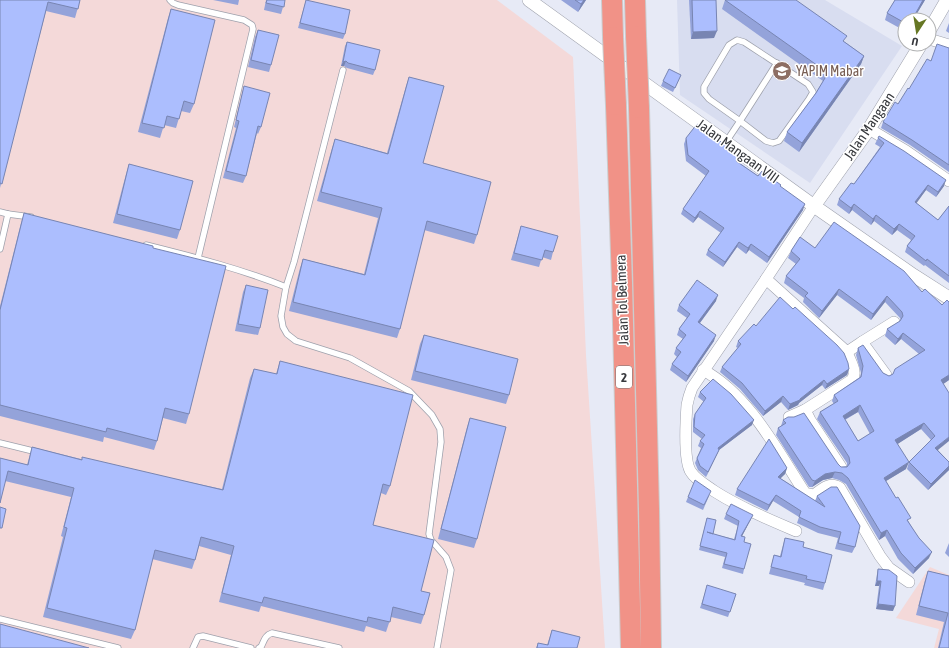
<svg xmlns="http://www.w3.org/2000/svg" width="949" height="648" font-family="'Asap Condensed',sans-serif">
<rect width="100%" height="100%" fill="#e7eaf6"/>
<g fill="#f4d9d9">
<polygon points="0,0 497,0 573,57 586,355 605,648 0,648"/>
<polygon points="930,567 949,575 949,648 934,648 939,629 896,618"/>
</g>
<polygon fill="#d8ddf0" points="677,0 825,0 902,46 810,183 680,95"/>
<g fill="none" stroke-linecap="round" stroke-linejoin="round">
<defs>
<g id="service">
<polyline points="170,0 173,3 178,5 244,20 252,25 253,29 198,258"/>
<polyline points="726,142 740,121 766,141 773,143 779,141 809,99 813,92 808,84 744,42 737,40 729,45 704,87 704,93 709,99 740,121 777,63"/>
<polyline points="0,212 8,214"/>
<path d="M146 245C194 257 241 269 286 287L281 316 283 327 287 334 296 341 350 358 409 391 432 415 440 429 441 442 429 534 431 540 446 557 451 570 437 648"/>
<polyline points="0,249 8,214 31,217"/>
<polyline points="286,287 294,262 343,70"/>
<polyline points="0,443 37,452"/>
<polyline points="0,619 118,648"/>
<polyline points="193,648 198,637 203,636 251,648"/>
<path d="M259 648 261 647C264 641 265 635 272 633L339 648"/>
</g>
<g id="minor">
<polyline points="929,39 949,45"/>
<polyline points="869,129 906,151 949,181"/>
<polyline points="766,279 847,352 862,342 886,375"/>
<polyline points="862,342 894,322"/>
<path d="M703 370C749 395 777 450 805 493L814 495C822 489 830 481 840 488L880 556 889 568 909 582"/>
<polyline points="789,417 805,410"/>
<path d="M841 467 810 420 805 410 852 380C858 372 850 361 847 352"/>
<path d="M796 531C768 519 739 507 714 491 706 485 696 480 691 472 683 461 686 419 687 405 688 399 690 393 692 388L766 279 814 206"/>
</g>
<g id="tertiary">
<polyline points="529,0 814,206 913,275 949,298"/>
<polyline points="929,31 947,0"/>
<polyline points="814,206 869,129 921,44"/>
</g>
<g id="motorway">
<polyline points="612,0 613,37"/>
<polyline points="635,0 636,36"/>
<polyline points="616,105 622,283 631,648"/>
<polyline points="639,108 649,509 651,648"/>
</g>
</defs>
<use href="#service" stroke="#9ea1ac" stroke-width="7"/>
<use href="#minor" stroke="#9ea1ac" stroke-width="12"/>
<use href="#tertiary" stroke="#9ea1ac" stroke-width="14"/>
<use href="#motorway" stroke="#cbcccd" stroke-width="22"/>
<use href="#service" stroke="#fff" stroke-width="5.5"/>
<use href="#minor" stroke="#fff" stroke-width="11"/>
<use href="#tertiary" stroke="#fff" stroke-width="13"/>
<use href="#motorway" stroke="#f19287" stroke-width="20"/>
<defs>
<g id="motorway-bridge">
<polyline points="636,36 639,108"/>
<polyline points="613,37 616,105"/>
</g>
</defs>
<use href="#motorway-bridge" stroke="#cbcccd" stroke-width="22" stroke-linecap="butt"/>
<use href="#motorway-bridge" stroke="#f19287" stroke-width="20"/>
</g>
<g fill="#94a3da" fill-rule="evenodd">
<polygon points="0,0 80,0 75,18 46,11 0,188"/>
<polygon points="213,0 239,0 238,5"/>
<polygon points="266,0 285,0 281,14 264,10"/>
<polygon points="306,0 345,34 343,39 298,28"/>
<polygon points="561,0 586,0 578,12"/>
<polygon points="689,0 716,0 714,38 691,39"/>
<polygon points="725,0 845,42 864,56 861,64 799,152 784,141 787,132 816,93 823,81 722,9"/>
<polygon points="895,0 925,0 913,20 905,20 905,31 885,20 887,13"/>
<polygon points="171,9 194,104 190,113 181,111 176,128 164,125 160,138 138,132 168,18"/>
<polygon points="949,23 949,33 946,31"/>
<polygon points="258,30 271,65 269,72 248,67 255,37"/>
<polygon points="347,42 375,70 373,75 347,68 344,66 341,66 345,46"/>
<polygon points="949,48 949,172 910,145 881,128 883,122 898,104 930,61"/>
<polygon points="681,75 673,92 661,86 663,81"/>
<polygon points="409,77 423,163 477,235 474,244 424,230 400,329 397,338 289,311 300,268 303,259 364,274 378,218 317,201 332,148 335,139 387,153 406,86"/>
<polygon points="244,86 261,127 258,134 257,133 246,176 243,183 223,178 236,128 234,127 242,94"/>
<polygon points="686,138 740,156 738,162 758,176 781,185 781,187 803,210 767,263 749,250 746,254 737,247 723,267 706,255 708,250 721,233 698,217 693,223 681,214 683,209 706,176 686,161 684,144"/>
<polygon points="878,138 944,186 936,197 926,190 916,203 938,220 949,206 949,283 925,265 924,266 905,252 907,246 911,240 897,230 892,235 874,221 871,225 852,210 849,214 837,205 839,199 854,184 880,147 875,144"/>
<polygon points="129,164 180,230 177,239 113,223 126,174"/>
<polygon points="24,213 153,248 189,414 186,424 163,418 157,441 154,450 104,437 103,442 0,416 0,306 21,223"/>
<polygon points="521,226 553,252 551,260 542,257 539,267 511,260"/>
<path d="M815 248 922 292 942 305 949 302V380L943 384 938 450 949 462V470L928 490 907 469 909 462 931 440 921 429 897 444 906 469 886 481 929 558 913 574 898 559 885 536 879 540 846 484 839 480 832 478 823 480 812 487H809L776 435 778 428 781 426 783 420 841 467 847 466V463L817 419 820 412 834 404 832 401 834 395 860 377 861 373 856 355 858 348 883 373 889 376 893 374 919 354 901 339 895 345 885 336 887 329 901 321 900 318 885 302 871 320 837 295 819 318 803 302 804 298 784 283 786 276 796 264 788 258 791 251ZM858 412 870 434 858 441 845 420Z"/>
<polygon points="246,285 260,328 258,335 235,331 243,292"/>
<polygon points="716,301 700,323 714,341 686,382 670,370 672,364 677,357 674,354 676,348 683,339 677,335 679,329 687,318 677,311 679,305"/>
<polygon points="756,326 849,369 847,375 825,389 822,385 799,403 798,405 788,410 781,402 763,416 740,389 720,372 722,367 738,348 736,347 738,341"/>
<polygon points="424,335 509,395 506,404 411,380 420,344"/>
<polygon points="280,361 390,486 386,495 381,493 373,525 421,591 424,615 421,624 391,617 386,632 366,626 364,632 261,606 259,612 219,602 231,555 199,546 195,560 192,569 152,559 135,630 131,639 43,617 63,537 61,536 71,497 5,481 0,458 27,465 32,447 81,459 222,489 250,378 254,369 276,374"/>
<polygon points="700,392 752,425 719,450 706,477 698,470 695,463 701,448 698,446 700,441 702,439 693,432 693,419 695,414 704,402 698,397"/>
<polygon points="470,418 477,539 474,548 438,539 467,427"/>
<polygon points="787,468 785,474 780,478 815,501 817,496 855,547 852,553 835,549 838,538 818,533 797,523 799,517 773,501 767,511 735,495 737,489"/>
<polygon points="709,496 703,510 686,502 688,497"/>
<polygon points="726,514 751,519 742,536 744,542 744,569 743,574 722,568 725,557 699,550 707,518 713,534 734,539 738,526 724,519"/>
<polygon points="785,538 803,547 825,583 823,590 804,585 805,583 769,574 774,555 780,556"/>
<polygon points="949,543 949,557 945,553"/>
<polygon points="878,569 893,611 876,609 879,586 875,586 877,574"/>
<polygon points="928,571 949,576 949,648 938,648 944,622 916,615 925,580"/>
<polygon points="706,590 736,594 728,617 700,608"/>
<polygon points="552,630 577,648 536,648 538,643 547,645"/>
</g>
<g fill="#7885b2">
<polygon points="584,0 586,0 578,12 581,4"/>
<polygon points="923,0 925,0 913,20 912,20"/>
<polygon points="717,31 714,38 691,39 693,32"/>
<polygon points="864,56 861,64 799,152 802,143"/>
<polygon points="346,61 344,66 341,66 343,62"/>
<polygon points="946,180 944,186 936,197 938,192"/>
<polygon points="928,185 926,190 913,208 915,202"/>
<polygon points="805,204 803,210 767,263 769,257"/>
<polygon points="854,204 852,210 849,214 851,208"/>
<polygon points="700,211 698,217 693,223 695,218"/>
<polygon points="876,215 874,221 871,225 873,219"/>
<polygon points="899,224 897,230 892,235 894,229"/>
<polygon points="739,242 737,247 723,267 725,262"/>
<polygon points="751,244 749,250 746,254 748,248"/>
<polygon points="839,289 837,295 819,318 822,311"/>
<polygon points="718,295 716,301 696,328 698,322"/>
<polygon points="887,296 885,302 871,320 873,314"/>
<polygon points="903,333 901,339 895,345 898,339"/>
<polygon points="716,335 714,341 686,382 688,376"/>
<polygon points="849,369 847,375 825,389 827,384"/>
<polygon points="949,375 949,380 939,387 941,380"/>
<polygon points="824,380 822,385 799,403 798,405 788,410 790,404 800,399"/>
<polygon points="783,396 781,402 763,416 765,411"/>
<polygon points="860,405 858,412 840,422 843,416"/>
<polygon points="754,420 752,425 719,450 706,477 718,448"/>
<polygon points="924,423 921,429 893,447 895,440"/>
<polygon points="949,437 949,441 933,454 935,448"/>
<polygon points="909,462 906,469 881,484 884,478"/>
<polygon points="949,466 949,470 928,490 931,484"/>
<polygon points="787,468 785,474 776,483 778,477"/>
<polygon points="835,472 832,478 823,480 812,487 815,481 825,474"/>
<polygon points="776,495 773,501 767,511 769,505"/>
<polygon points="753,515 751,519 740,540 741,536"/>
<polygon points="887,530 885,536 879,540 881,533"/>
<polygon points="932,552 929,558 913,574 915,568"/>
<polygon points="877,581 881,581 879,586 875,586"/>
<polygon points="878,604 895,606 893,611 876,609"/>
</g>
<g fill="#acbefe" stroke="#7885b2" fill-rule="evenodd">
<polygon points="0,0 80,0 78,9 48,2 2,184 0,183"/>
<polygon points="267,0 285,0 284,7 266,3"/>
<polygon points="306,0 350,10 345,34 300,23"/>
<polygon points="575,0 584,0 581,4"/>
<polygon points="692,0 716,0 717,31 693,32"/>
<polygon points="725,0 796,0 847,36 843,41 864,56 802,143 787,132 816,93 828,73"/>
<polygon points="895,0 923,0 912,20 905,20 905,23 887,13"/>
<polygon points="171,9 215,20 194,104 184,101 179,119 167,116 164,128 142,123"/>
<polygon points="258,30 279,35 271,65 251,60"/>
<polygon points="347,42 380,50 375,70 348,63 346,61 343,62"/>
<polygon points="937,44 949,48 949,165 912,140 883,122 895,102 898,104 908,88 909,89 927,59 931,61"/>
<polygon points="669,69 681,75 675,88 663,81"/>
<polygon points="409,77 444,86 423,163 491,182 477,235 427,221 400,329 293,302 303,259 365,275 382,208 321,192 335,139 388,154"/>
<polygon points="244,86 270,93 261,127 258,126 246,176 226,171 239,121 236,120"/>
<polygon points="697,124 740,156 736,161 758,176 762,171 781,185 780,186 805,204 769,257 751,244 748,248 739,242 725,262 708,250 724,228 700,211 695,218 683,209 709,171 688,155 686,138"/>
<polygon points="879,136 904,151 946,180 938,192 928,185 915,202 938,220 949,206 949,276 927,259 926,261 907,246 915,236 899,224 894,229 876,215 873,219 854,204 851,208 839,199 851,183 854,184 884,143 878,138"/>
<polygon points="129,164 193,181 180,230 117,214"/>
<polygon points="24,213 153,246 153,248 226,266 189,414 165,408 157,441 107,428 106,432 0,405 0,310"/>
<path d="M834 222 904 271 922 292 925 289 942 305 947 300 949 302V375L941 380 949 393V437L935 448 949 462V466L931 484 909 462 935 436 924 423 895 440 909 462 884 478 896 498 898 497 911 518 907 520 919 538 932 552 915 568 901 553 887 530 881 533 848 478 842 473 835 472 825 474 815 481 812 480 778 428 786 423 783 420 788 417H794L804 413 838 464 841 467H847L850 463 849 457 820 412 838 401 834 395 861 377 863 366 858 348 863 345 883 373 889 376 893 374 895 369 925 350 903 333 898 339 887 329 900 321 903 316 902 312 887 296 873 314 839 289 822 311 805 296 808 293 786 276 800 259 791 251 800 237 815 248ZM860 405 874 431 858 441 843 416Z"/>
<polygon points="521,226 558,236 553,252 545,250 542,260 514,253"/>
<polygon points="697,280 718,295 698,322 716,335 688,376 672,364 681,352 676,348 686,335 679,329 690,314 679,305"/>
<polygon points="246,285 268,290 260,328 238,324"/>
<polygon points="780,297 793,309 795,307 837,345 844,353 848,363 849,369 827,384 824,380 800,399 800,400 790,404 783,396 765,411 742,383 722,367 741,344 738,341 754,324 756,326"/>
<polygon points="424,335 518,359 509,395 415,371"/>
<polygon points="280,361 413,395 390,486 383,484 373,525 434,540 421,591 430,593 424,615 393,607 390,622 368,617 367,622 264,597 262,603 222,593 234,546 201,537 195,560 155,550 135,630 47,608 67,528 64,527 74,488 8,471 0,503 0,458 28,465 32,447 82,460 82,457 223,490 254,369 277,374"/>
<polygon points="713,379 731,394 754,420 718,448 719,450 708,472 700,466 697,458 704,444 700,441 705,435 694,427 695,414 706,398 700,392"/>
<polygon points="470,418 506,427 477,539 441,529"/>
<polygon points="769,439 787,468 778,477 825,507 817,496 831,487 837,487 860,526 855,547 838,543 841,532 820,527 799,517 801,511 776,495 769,505 737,489"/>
<polygon points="695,480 711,491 704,505 688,497"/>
<polygon points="731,504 753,515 741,536 745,537 744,542 751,544 744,569 724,564 727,553 700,546 707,518 716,520 713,534 707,532 735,540 739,521 726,514"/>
<polygon points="0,507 6,509 2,528 0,528"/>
<polygon points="785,538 804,542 803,547 832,555 825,583 806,579 807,576 771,567 774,555 781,557"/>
<polygon points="878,569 889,570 897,576 895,606 878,604 881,581 877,581"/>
<polygon points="928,571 949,576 949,648 939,648 948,613 919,606"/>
<polygon points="707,585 736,594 730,612 702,604"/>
<polygon points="0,624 89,648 0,648"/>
<polygon points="552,630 580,637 577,648 537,648 538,643 548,645"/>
</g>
<defs>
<symbol id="school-disc" viewBox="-11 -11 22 22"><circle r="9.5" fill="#8d6e63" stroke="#fff"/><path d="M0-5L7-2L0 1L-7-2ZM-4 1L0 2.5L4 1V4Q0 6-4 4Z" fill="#fff"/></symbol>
</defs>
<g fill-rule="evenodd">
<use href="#school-disc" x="771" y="60" width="22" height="22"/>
</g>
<g text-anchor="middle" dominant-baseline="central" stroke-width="3" stroke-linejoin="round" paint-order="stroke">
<rect fill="#fff" stroke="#737477" stroke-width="1" x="616" y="366" width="16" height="22" rx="3"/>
<g font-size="13" font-weight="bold" fill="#37393d">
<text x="624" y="377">2</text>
</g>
<g font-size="14" fill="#785e54" stroke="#fff" text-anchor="start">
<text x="796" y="71">YAPIM Mabar</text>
</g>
<g font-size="14" fill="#37393d" stroke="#fff">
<text transform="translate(869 126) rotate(-56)">Jalan Mangaan</text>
<text transform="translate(738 151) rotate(36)">Jalan Mangaan VIII</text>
<text transform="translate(622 300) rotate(-92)">Jalan Tol Belmera</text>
</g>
</g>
<g transform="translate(917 32) rotate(192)"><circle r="19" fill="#ffffff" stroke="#afb0b1"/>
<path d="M0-3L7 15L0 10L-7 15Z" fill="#667724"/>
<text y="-6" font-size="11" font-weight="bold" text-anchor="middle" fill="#37393d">U</text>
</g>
</svg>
